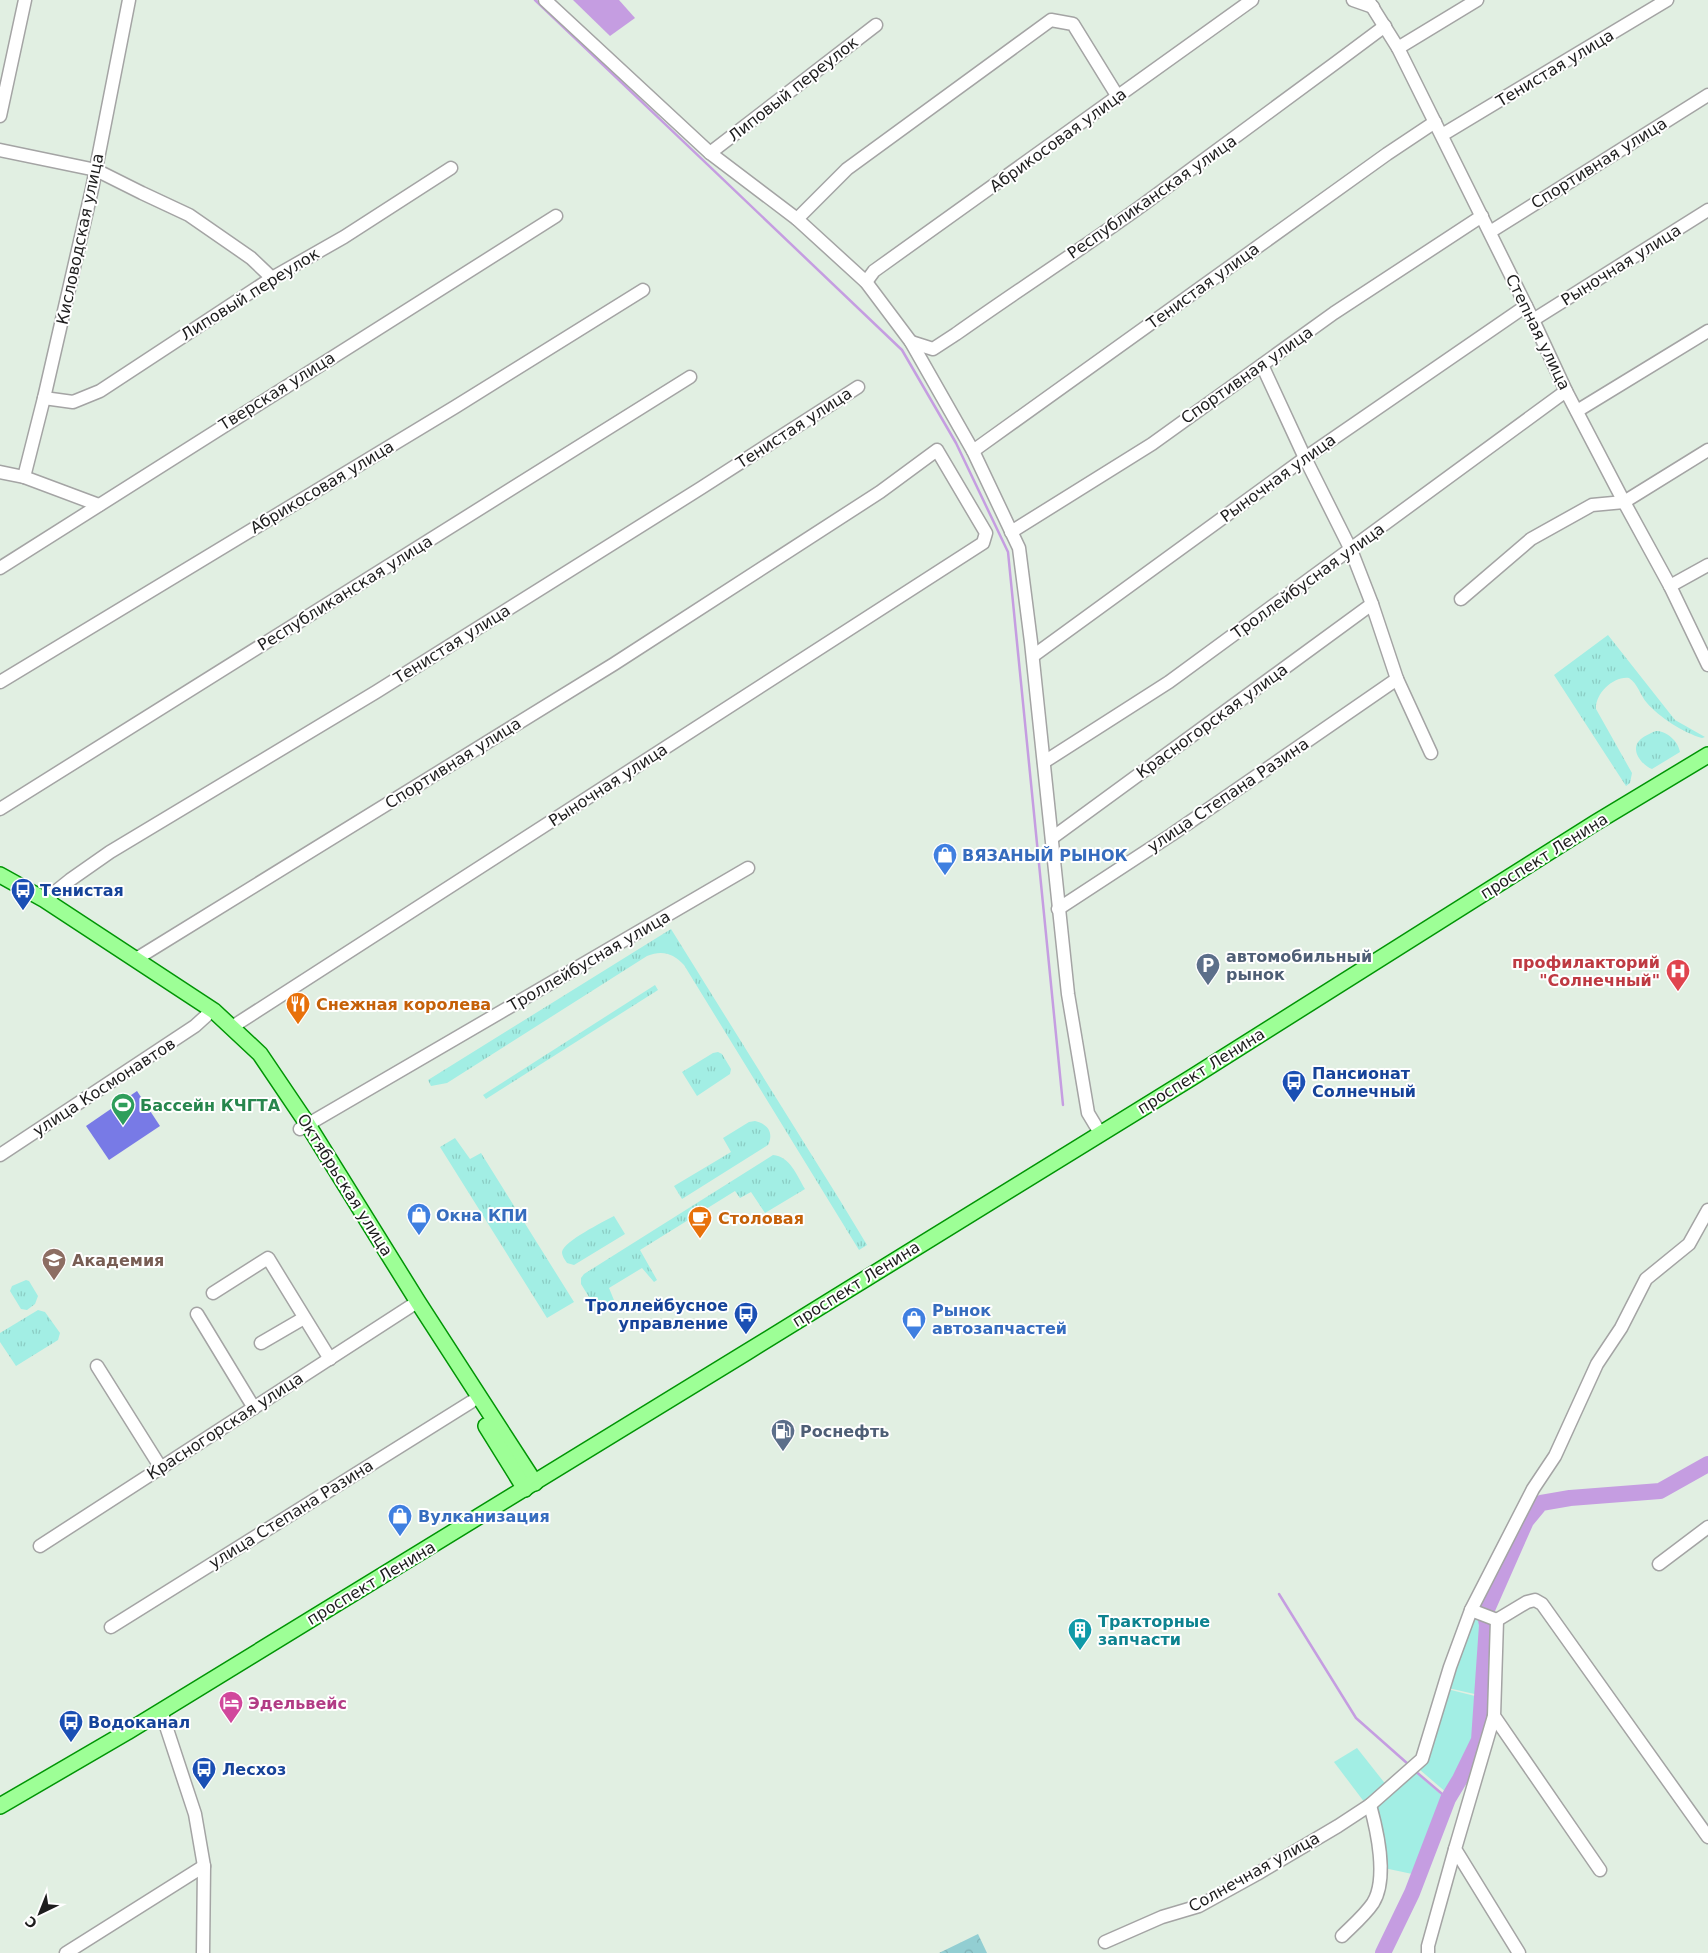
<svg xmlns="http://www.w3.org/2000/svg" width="1708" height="1953" font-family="'DejaVu Sans',sans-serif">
<defs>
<pattern id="grass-tufts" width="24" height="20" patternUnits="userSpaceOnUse" patternTransform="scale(1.25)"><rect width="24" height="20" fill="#a2eee4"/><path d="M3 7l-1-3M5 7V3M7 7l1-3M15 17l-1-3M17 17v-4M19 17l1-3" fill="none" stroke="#8bccc3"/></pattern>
<pattern id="forest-crowns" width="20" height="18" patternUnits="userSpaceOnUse" patternTransform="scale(1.25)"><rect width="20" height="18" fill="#92ced2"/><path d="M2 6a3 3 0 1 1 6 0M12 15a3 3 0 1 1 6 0" fill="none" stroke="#7db0b4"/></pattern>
</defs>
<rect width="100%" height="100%" fill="#e1efe2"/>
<g fill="url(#grass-tufts)">
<path d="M1608 635 1675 720 1705 737 1702 738C1684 733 1659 717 1647 703 1640 695 1638 684 1629 678 1613 676 1595 694 1596 709L1632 773 1630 783 1626 786 1554 675Z"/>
<path d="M1656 731C1667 731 1678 741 1680 752L1652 769C1643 766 1630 751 1639 741 1642 737 1651 733 1656 731Z"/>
<path d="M671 929 841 1202 867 1245 859 1250 684 965C673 953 662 950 647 956L447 1083 431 1086 428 1080Z"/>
<polygon points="655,985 658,990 486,1099 483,1095"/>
<polygon points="718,1052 722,1054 731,1069 730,1074 697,1096 682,1072 713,1053"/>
<path d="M755 1121C768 1124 774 1133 768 1145L682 1199 674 1186 731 1152 723 1138 749 1122Z"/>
<polygon points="455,1138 470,1159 481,1153 574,1302 547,1318 440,1147"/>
<path d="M773 1155C790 1156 797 1176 805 1189L765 1213 751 1192 740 1198 735 1191 640 1250 657 1280 654 1282 642 1268 609 1288 616 1305 600 1315 581 1284V1278L584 1274Z"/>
<path d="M614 1216 625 1234 574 1265 567 1263C565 1260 562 1256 562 1252 564 1241 603 1222 614 1216Z"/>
<polygon points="26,1280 29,1281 38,1296 35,1304 27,1310 21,1309 10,1291 12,1286"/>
<polygon points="38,1310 45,1312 60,1333 58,1340 16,1366 0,1342 0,1333"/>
</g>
<polygon fill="url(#forest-crowns)" points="978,1934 987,1953 939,1953"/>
<g fill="#a2eee4">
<polygon points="1473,1613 1484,1620 1479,1695 1448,1688"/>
<polygon points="1447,1689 1479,1697 1475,1741 1448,1794 1419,1769 1439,1725"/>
<polygon points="1357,1748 1387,1786 1365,1803 1334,1762"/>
<polygon points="1414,1771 1446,1799 1417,1875 1384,1868 1374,1805"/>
</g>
<polygon fill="#787ae6" points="137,1091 160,1126 109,1160 86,1126"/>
<polygon fill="#c59de1" points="573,0 619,0 635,18 610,36"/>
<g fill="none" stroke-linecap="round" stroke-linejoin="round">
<g stroke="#c59de1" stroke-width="2.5">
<polyline points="535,0 902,350 956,443 1008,552 1063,1105"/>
<polyline points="1279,1594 1356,1718 1408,1764"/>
<polyline points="1414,1770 1448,1799"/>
</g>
<polyline stroke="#c59de1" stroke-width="16" points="1383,1953 1412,1893 1448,1799 1460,1779 1479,1740 1487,1625 1485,1614 1526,1521 1541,1503 1570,1498 1660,1491 1708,1464"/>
<defs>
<g id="minor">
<polyline points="545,0 710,153 797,219 866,282 911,342 973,451 1019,548 1031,642 1068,994 1088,1113 1100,1133"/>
<polyline points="1353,0 1373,7"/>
<polyline points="1368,0 1398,48 1533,320 1566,391 1624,502 1670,586 1708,665"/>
<polyline points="1398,48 1477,0"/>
<polyline points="0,116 25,0"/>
<polyline points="1442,135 1667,0"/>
<polyline points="0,150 96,170 142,193 189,215 251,258 272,278"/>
<polyline points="710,153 876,25"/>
<polyline points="797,219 847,169 1051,20 1073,24 1118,97"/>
<polyline points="1490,232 1708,95"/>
<polyline points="866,282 874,271 1252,0"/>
<polyline points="1533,320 1708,210"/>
<path d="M911 342 933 349 956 334C1018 290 1082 249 1144 204 1224 145 1305 86 1385 26"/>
<polyline points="1262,365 1305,458 1351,550 1372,604 1397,679 1431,753"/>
<polyline points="44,398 73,402 100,391 272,278 344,237 451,168"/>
<polyline points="1577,411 1708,331"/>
<polyline points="973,451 1387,154 1435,122"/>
<polyline points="0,472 24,477 99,505"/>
<polyline points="24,477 44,398 92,189 129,0"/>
<polyline points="1011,532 1152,444 1334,313 1482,216"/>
<polyline points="0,568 556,216"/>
<polyline points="1670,586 1708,565"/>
<polyline points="1461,599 1531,539 1592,505 1624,502 1708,450"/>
<polyline points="1033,656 1305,458 1526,306"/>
<polyline points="0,682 455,407 643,290"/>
<polyline points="1044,762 1169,682 1566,391"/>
<polyline points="0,809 690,377"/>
<polyline points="1052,838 1372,604"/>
<polyline points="45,900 70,880 110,852 376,692 701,488 858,387"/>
<polyline points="1058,909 1171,835 1397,679"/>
<polyline points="136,959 614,664 880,492 937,450 986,533 983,543 232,1027"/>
<polyline points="300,1129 748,868"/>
<polyline points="0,1155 195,1026 206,1016"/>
<polyline points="213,1293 268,1258 330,1359"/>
<polyline points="197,1314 254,1408"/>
<polyline points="261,1343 304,1318"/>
<polyline points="97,1366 161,1468"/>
<polyline points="40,1546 411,1306"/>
<polyline points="1659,1564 1708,1527"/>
<polyline points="1471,1610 1497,1620"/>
<polyline points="1497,1620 1527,1602 1535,1600 1542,1604 1708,1837"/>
<polyline points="1497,1620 1494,1716 1600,1870"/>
<polyline points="111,1627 471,1402"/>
<polyline points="161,1711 195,1814 204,1866 203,1953"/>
<polyline points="1494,1716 1455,1849 1519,1953"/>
<path d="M1342 1936C1352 1926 1365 1915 1373 1903 1388 1879 1377 1830 1370 1805"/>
<polyline points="1105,1942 1162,1917 1199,1906 1257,1874 1338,1826 1370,1805 1422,1759 1450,1667 1471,1610 1533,1489 1555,1456 1597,1364 1621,1328 1646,1279 1689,1244 1708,1210"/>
<polyline points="66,1953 204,1866"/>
<polyline points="1428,1953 1428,1946 1455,1849"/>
</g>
<g id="major">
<polyline points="0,875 45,900 214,1011 260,1054 308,1125 418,1302 535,1483"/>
<polyline points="486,1426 525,1489"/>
<polyline points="0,1806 127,1732 747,1352 1191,1078 1595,823 1708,755"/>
</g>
</defs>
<use href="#minor" stroke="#a4a4a4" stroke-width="15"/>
<use href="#major" stroke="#009505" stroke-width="18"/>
<use href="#minor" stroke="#fff" stroke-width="12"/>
<use href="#major" stroke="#9dff96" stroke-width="15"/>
</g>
<defs>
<symbol id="shop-pin" viewBox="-11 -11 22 30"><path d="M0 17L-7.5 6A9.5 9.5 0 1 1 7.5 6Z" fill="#3f7fe0" stroke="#fff"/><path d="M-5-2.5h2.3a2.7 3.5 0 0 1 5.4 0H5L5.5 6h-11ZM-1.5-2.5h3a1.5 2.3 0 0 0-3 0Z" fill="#fff"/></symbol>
<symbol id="bus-pin" viewBox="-11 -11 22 30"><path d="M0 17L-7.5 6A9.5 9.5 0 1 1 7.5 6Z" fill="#1a4fb4" stroke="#fff"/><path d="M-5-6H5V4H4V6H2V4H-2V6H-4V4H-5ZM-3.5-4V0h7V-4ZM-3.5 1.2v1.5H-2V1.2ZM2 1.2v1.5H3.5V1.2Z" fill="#fff"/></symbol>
<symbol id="parking-pin" viewBox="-11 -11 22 30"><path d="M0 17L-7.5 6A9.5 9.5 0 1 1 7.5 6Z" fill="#5c6f8a" stroke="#fff"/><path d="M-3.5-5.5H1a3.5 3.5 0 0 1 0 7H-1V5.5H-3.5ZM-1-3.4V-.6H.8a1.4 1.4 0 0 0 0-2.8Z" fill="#fff"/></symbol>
<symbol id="hospital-pin" viewBox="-11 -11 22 30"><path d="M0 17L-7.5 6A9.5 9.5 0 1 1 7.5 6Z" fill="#e0444e" stroke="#fff"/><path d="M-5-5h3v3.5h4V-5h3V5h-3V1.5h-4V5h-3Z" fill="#fff"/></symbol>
<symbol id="restaurant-pin" viewBox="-11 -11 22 30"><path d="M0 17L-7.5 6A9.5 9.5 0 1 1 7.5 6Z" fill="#e8710a" stroke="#fff"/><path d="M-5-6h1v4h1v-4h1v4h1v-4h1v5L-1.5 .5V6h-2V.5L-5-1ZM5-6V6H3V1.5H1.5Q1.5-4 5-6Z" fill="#fff"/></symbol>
<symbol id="stadium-pin" viewBox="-11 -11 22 30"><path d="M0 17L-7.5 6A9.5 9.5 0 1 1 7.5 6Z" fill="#2e9e5b" stroke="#fff"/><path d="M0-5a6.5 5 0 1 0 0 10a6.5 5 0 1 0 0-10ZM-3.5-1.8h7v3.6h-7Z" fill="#fff"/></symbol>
<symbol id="cafe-pin" viewBox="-11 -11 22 30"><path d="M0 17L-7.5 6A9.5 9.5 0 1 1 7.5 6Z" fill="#e8710a" stroke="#fff"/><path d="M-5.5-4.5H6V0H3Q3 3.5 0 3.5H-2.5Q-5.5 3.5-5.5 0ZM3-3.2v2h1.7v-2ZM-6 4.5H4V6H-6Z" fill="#fff"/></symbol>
<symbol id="school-pin" viewBox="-11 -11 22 30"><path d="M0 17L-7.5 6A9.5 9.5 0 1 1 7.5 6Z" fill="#8d6e63" stroke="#fff"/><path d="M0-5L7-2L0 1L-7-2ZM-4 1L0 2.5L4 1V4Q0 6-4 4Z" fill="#fff"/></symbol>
<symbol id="fuel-pin" viewBox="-11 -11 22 30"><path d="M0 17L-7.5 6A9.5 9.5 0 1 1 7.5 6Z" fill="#5c6f8a" stroke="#fff"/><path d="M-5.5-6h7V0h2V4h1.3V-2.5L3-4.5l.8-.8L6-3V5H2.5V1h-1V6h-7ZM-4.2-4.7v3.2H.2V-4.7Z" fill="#fff"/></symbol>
<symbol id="building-pin" viewBox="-11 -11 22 30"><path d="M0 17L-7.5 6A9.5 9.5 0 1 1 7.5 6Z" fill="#0f9aa8" stroke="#fff"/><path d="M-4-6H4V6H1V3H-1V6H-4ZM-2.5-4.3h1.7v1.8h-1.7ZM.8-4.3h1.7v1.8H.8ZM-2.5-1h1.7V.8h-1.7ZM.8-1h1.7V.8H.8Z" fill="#fff"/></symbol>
<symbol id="hotel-pin" viewBox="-11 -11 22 30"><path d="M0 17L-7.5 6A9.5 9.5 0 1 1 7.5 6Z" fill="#d1479c" stroke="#fff"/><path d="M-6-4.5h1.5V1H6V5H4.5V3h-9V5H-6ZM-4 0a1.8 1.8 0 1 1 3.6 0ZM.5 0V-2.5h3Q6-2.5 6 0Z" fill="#fff"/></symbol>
</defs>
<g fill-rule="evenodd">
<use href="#shop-pin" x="931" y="841" width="28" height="38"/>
<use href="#bus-pin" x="9" y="876" width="28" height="38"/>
<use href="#parking-pin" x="1194" y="951" width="28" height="38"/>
<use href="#hospital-pin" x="1664" y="957" width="28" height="38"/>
<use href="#restaurant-pin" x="284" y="990" width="28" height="38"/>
<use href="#bus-pin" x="1280" y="1068" width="28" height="38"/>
<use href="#stadium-pin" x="109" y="1091" width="28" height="38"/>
<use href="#shop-pin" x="405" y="1201" width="28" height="38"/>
<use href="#cafe-pin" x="686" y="1204" width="28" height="38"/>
<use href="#school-pin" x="40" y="1246" width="28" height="38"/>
<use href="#bus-pin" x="732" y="1300" width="28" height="38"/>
<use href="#shop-pin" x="900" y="1305" width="28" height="38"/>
<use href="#fuel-pin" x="769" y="1417" width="28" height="38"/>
<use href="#shop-pin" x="386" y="1502" width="28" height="38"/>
<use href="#building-pin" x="1066" y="1616" width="28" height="38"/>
<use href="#hotel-pin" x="217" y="1689" width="28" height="38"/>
<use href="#bus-pin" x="57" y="1708" width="28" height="38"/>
<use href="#bus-pin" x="190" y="1755" width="28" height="38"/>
</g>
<g text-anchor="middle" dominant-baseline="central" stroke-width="4" stroke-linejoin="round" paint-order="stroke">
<g font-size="16" fill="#1d1d1d" stroke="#fff">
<text transform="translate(1555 68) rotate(-31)">Тенистая улица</text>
<text transform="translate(793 89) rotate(-38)">Липовый переулок</text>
<text transform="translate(1058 140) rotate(-36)">Абрикосовая улица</text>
<text transform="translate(1599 163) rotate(-32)">Спортивная улица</text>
<text transform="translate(1152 197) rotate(-35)">Республиканская улица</text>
<text transform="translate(80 239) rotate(-78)">Кисловодская улица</text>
<text transform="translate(1621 265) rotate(-32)">Рыночная улица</text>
<text transform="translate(1203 286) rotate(-36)">Тенистая улица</text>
<text transform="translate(250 294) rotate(-32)">Липовый переулок</text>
<text transform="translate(1538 332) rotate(64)">Степная улица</text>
<text transform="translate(1247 375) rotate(-35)">Спортивная улица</text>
<text transform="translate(277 391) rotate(-32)">Тверская улица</text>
<text transform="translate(794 428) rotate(-33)">Тенистая улица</text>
<text transform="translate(1278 478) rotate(-36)">Рыночная улица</text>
<text transform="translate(322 487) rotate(-31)">Абрикосовая улица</text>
<text transform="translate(1308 581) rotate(-36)">Троллейбусная улица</text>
<text transform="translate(345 593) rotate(-32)">Республиканская улица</text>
<text transform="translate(452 644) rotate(-32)">Тенистая улица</text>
<text transform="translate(1212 721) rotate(-36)">Красногорская улица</text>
<text transform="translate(453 763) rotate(-32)">Спортивная улица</text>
<text transform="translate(608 785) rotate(-33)">Рыночная улица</text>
<text transform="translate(1228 795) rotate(-34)">улица Степана Разина</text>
<text transform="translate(1544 856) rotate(-32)">проспект Ленина</text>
<text transform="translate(589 961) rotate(-30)">Троллейбусная улица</text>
<text transform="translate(1201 1071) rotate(-32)">проспект Ленина</text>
<text transform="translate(104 1087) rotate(-33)">улица Космонавтов</text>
<text transform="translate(345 1185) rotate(58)">Октябрьская улица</text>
<text transform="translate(856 1284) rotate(-32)">проспект Ленина</text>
<text transform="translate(225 1426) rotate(-33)">Красногорская улица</text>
<text transform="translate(291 1514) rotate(-32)">улица Степана Разина</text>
<text transform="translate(371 1583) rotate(-31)">проспект Ленина</text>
<text transform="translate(1254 1872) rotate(-29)">Солнечная улица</text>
</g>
<g font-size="16" font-weight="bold" fill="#366cbe" stroke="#fff" text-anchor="start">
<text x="962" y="855">ВЯЗАНЫЙ РЫНОК</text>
<text x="436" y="1215">Окна КПИ</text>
<text x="932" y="1310">Рынок<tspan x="932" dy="18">автозапчастей</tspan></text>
<text x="418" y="1516">Вулканизация</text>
</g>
<g font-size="16" font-weight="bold" fill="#164399" stroke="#fff" text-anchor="start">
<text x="40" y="890">Тенистая</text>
<text x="1312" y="1073">Пансионат<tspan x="1312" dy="18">Солнечный</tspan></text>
<text x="728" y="1305" text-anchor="end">Троллейбусное<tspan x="728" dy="18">управление</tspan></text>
<text x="88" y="1722">Водоканал</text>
<text x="222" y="1769">Лесхоз</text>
</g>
<g font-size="16" font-weight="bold" fill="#4e5e75" stroke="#fff" text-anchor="start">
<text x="1226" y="956">автомобильный<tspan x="1226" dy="18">рынок</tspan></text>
<text x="800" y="1431">Роснефть</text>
</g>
<g font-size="16" font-weight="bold" fill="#be3a42" stroke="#fff" text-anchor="end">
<text x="1660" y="962">профилакторий<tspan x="1660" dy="18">"Солнечный"</tspan></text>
</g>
<g font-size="16" font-weight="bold" fill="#c56008" stroke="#fff" text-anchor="start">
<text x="316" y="1004">Снежная королева</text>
<text x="718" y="1218">Столовая</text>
</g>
<g font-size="16" font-weight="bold" fill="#27864d" stroke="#fff" text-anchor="start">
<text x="140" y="1105">Бассейн КЧГТА</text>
</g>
<g font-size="16" font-weight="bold" fill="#785e54" stroke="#fff" text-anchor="start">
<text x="72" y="1260">Академия</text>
</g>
<g font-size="16" font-weight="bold" fill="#0d838f" stroke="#fff" text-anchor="start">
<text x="1098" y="1621">Тракторные<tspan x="1098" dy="18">запчасти</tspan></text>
</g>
<g font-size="16" font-weight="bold" fill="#b23c85" stroke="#fff" text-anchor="start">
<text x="248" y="1703">Эдельвейс</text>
</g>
</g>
<g transform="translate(40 1913) rotate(223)" stroke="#ffffff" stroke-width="4" paint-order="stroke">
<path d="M0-4L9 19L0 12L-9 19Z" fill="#1d1d1d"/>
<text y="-8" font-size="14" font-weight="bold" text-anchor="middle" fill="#1d1d1d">С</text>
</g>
</svg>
